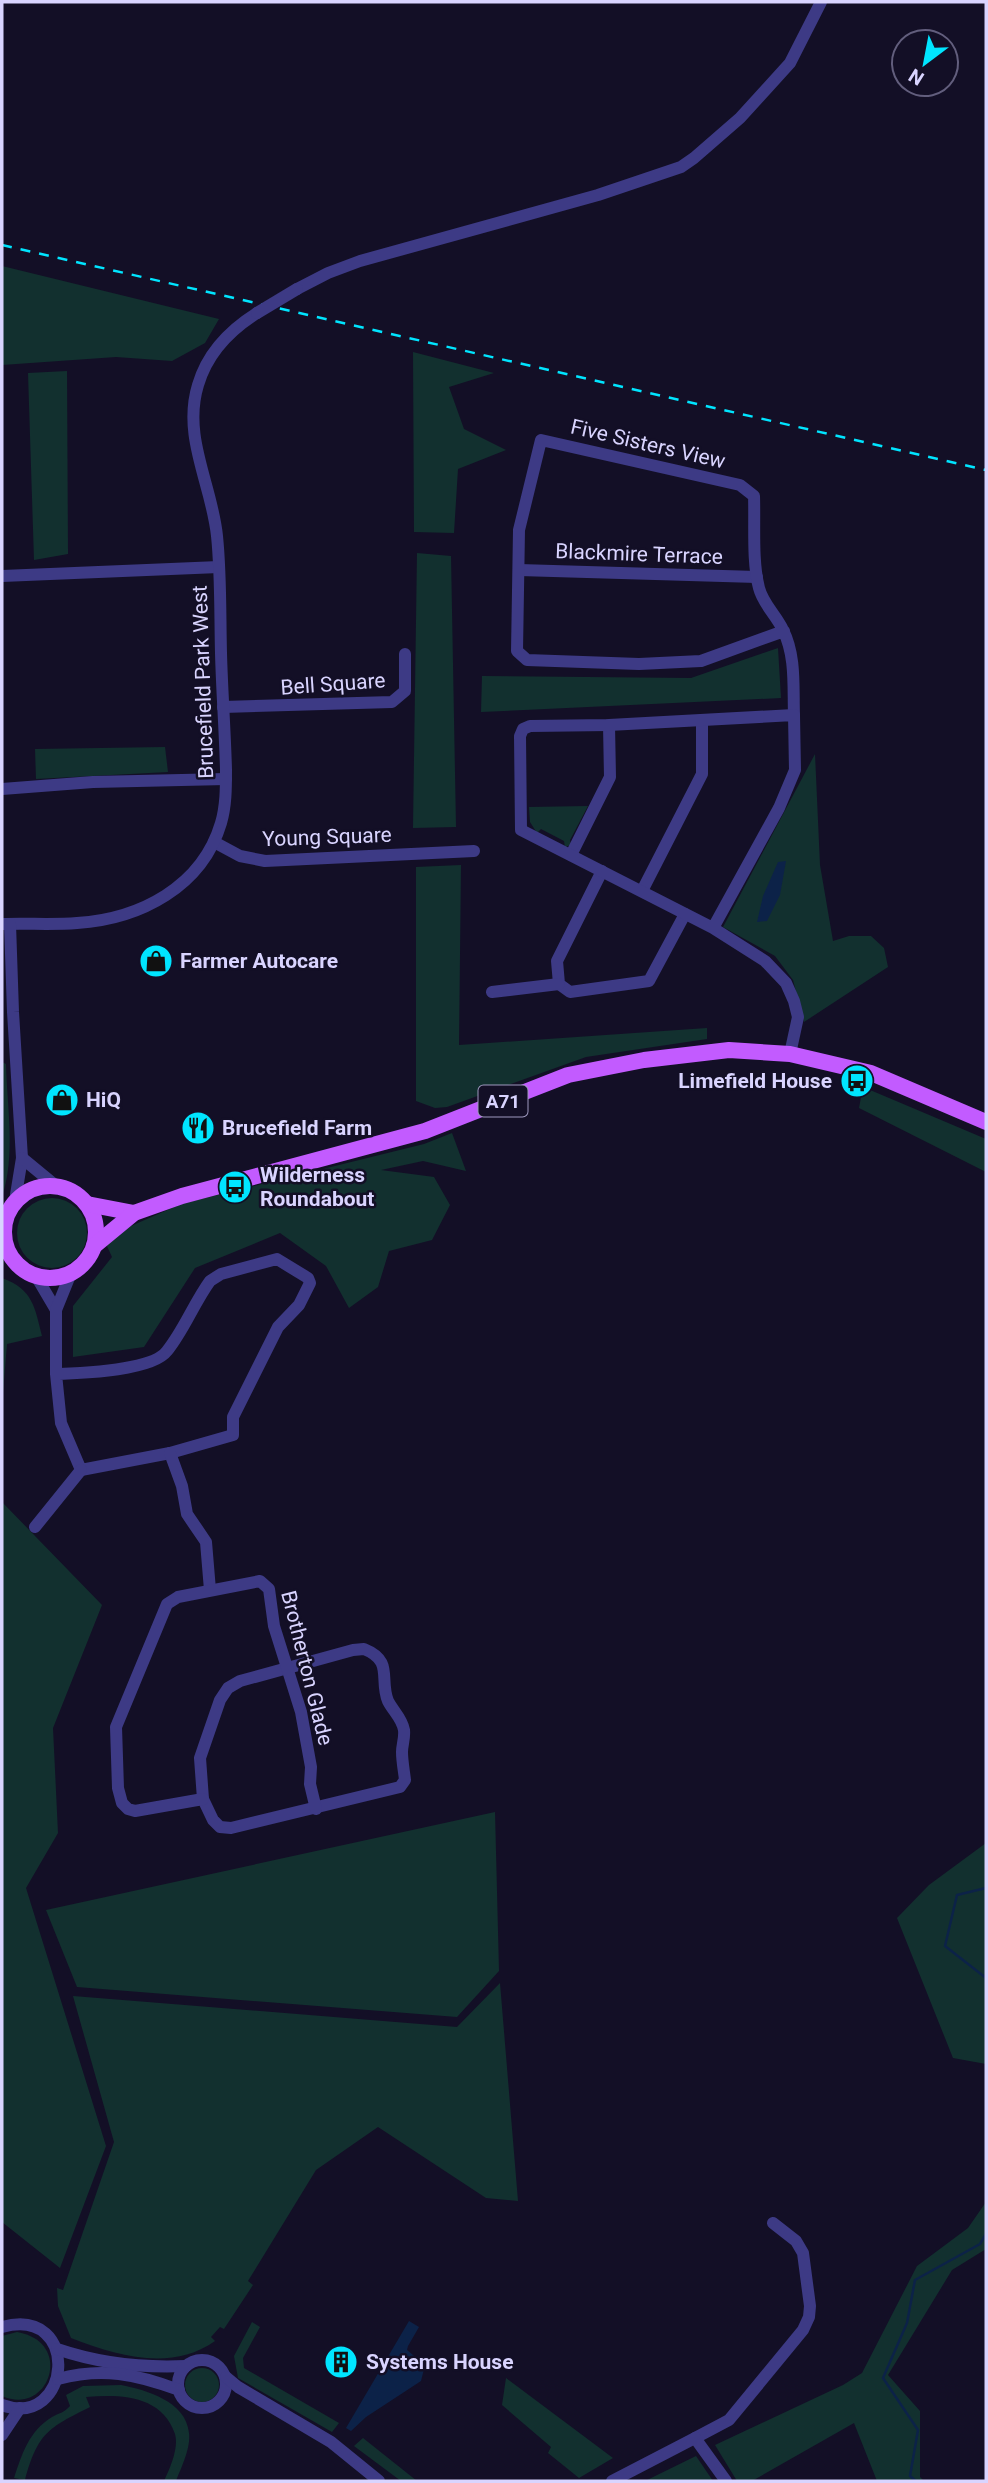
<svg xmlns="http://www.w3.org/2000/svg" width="988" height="2483" font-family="Roboto,sans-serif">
<rect width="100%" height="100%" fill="#130f26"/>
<g fill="#12302f">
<polygon points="2,266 219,319 205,343 172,361 116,357 2,365"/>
<polygon points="413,352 494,373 449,387 464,429 506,450 458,469 454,533 414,532"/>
<polygon points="67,371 68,554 34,560 28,373"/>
<polygon points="417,553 451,556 456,827 413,828"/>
<polygon points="778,648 781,698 481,712 482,676 691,678"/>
<polygon points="165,747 168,772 36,779 35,749"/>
<polygon points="815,754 820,865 833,941 849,936 871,936 884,948 888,967 804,1022 793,980 775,956 723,927"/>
<polygon points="588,806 570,840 571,845 565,847 564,841 541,829 537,833 530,822 529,807"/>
<polygon points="461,865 459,1045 707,1028 707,1039 586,1057 447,1107 435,1108 416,1101 416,867"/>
<path d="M2 1062 6 1064C7 1108 16 1155 2 1197Z"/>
<polygon points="863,1087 986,1139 986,1172 859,1108"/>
<polygon points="452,1133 466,1171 423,1161 381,1170 434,1177 450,1205 432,1240 389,1251 378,1287 349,1308 326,1266 280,1233 195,1268 144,1347 73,1357 73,1306 112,1257 106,1244 131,1226 181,1204 424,1144"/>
<circle cx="52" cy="1233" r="35"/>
<path d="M2 1278C33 1289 35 1308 42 1336L7 1344 2 1405Z"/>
<polygon points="2,1502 102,1605 53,1728 58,1833 26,1888 106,2146 60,2268 2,2222"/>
<polygon points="495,1812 499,1971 457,2017 77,1987 46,1910"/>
<polygon points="986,1843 986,2064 953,2058 897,1918 929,1885"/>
<path d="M500 1983 518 2201 486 2198 378 2127 316 2170 248 2281 253 2285 224 2329 220 2327 211 2337 215 2341C171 2372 118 2356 71 2338L58 2306 57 2288 63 2290 114 2142 73 1996 457 2027Z"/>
<polygon points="986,2202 986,2249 952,2270 888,2375 920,2411 920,2477 924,2481 877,2481 854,2423 752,2481 737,2481 715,2445 843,2385 862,2373 917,2266 968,2228"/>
<polygon points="252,2322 260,2327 243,2358 244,2368 339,2423 332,2432 238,2378 234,2356"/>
<path d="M17 2332C75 2342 49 2417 2 2396V2336Z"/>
<circle cx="202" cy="2385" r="17"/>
<polygon points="506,2378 613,2458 579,2478 548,2453 551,2447 502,2405"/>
<path d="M121 2385C146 2390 186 2401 189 2433 191 2448 181 2468 176 2481H164C170 2468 179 2448 175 2434 162 2395 120 2394 86 2397L90 2407C48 2428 38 2433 25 2480L14 2478C22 2454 29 2431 52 2417 59 2413 64 2413 70 2406L66 2395 83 2386Z"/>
<polygon points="363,2438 417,2481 401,2481 354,2446"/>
<polygon points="696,2456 713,2481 645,2481"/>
</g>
<g fill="#0c2248">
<polygon points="786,861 780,895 767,921 757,922 763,896 778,862"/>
<polygon points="409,2321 419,2327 408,2346 407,2350 425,2365 421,2381 366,2417 351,2431 346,2428"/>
</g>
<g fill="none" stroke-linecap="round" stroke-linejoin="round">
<g stroke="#0c2248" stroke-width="2.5">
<polyline points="986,1888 957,1895 945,1946 986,1978 986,1982"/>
<polyline points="916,2481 910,2476 918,2430 883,2378 907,2323 915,2280 980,2244 986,2234"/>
</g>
<g stroke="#3d3a85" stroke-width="12">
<polyline points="297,289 328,273 360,261 598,195 681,167 694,158 740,118 790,63 821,2"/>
<polyline points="519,570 757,577"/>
<polyline points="2,576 219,567"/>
<path d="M784 631 701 661 639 664 527 660 517 651 519 530 541 440 740 485 754 496C755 525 752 561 759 588 763 604 776 615 783 630 796 656 793 686 794 715"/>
<polyline points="223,707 392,702 405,691 405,654"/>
<polyline points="2,789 93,782 226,779"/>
<polyline points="214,842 240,856 265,861 474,851"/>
<polyline points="571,855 610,777 609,725"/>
<polyline points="602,871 557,961 559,984 570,992 649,981 685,914"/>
<polyline points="642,891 702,774 702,720"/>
<path d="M2 924C27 923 52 925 77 923 140 919 202 887 221 823 226 806 226 788 226 770 225 731 222 692 221 653 220 614 221 575 217 536 212 485 182 437 198 385 207 354 230 330 257 313"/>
<polyline points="10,924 13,1012 22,1158 15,1201"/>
<polyline points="713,928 779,808 795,770 794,715 609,725 530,726 523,729 520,736 521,830 713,928 765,961 786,983 794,1001 798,1017 790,1054"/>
<polyline points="492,992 559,984"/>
<polyline points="22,1158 56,1186"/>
<polyline points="36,1276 56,1310"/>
<path d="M56 1374C81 1373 152 1371 167 1351 184 1330 194 1303 210 1281L221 1274 277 1259 308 1278 310 1283 299 1305 278 1327 233 1417V1435L170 1453 81 1470 61 1423 56 1374V1310L71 1273"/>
<polyline points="170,1453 182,1486 187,1514 206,1542 210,1590"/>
<polyline points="35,1527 81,1470"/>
<path d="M364 1649C394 1661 379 1679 388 1701 393 1711 402 1718 404 1730 405 1738 402 1745 402 1752 402 1761 404 1771 405 1780L400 1787 231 1828 220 1827 213 1820 203 1799 200 1758 220 1700 228 1688 240 1681 353 1650Z"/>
<polyline points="203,1799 135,1811 128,1809 122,1803 118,1788 116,1727 167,1604 178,1597 260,1581 269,1589 274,1626 301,1712 311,1767 310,1784 316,1809"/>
<path d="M2 2327C82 2305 72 2430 2 2405"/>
<path d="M57 2349C98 2363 143 2368 186 2366"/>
<circle cx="202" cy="2384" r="24"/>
<polyline points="226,2377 238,2387 331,2442 379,2481"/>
<path d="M58 2379C102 2367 136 2374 179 2390"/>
<polyline points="2,2435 20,2408"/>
<polyline points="695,2438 729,2420 803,2330 809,2317 810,2306 803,2253 796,2241 773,2223"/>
<polyline points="612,2481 695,2438 726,2481"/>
</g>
<g stroke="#c25bff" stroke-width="16">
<circle cx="50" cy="1232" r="46"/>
<polyline points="87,1204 134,1213"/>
<polyline points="94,1246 134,1213 182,1196 425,1131 568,1075 644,1060 729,1050 790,1054 871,1073 986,1122"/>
</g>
<polyline stroke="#00e5ff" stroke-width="2.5" stroke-dasharray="10 9" stroke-linecap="butt" points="2,245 986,470"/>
<polyline stroke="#3d3a85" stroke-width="12" points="257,313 297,289"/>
</g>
<defs>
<symbol id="shop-disc" viewBox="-11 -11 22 22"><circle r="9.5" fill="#00e5ff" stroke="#130f26"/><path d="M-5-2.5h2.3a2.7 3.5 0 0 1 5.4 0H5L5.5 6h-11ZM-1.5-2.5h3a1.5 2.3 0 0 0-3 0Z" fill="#111"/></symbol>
<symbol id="bus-disc" viewBox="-11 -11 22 22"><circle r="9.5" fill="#00e5ff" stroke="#130f26"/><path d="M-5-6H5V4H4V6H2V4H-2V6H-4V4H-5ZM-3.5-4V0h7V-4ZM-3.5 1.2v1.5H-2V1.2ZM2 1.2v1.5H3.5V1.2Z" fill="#111"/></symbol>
<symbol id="restaurant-disc" viewBox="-11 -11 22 22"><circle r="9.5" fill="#00e5ff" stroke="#130f26"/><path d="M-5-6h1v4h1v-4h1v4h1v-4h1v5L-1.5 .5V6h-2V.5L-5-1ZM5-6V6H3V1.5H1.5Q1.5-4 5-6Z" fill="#111"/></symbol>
<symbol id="building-disc" viewBox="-11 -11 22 22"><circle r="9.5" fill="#00e5ff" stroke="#130f26"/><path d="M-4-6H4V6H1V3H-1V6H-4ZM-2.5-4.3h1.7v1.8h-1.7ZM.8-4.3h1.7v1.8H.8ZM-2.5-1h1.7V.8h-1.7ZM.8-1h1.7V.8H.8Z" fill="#111"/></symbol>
</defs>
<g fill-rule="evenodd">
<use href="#shop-disc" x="137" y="942" width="38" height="38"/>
<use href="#bus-disc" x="838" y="1062" width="38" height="38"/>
<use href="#shop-disc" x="43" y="1081" width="38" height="38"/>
<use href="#restaurant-disc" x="179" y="1109" width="38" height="38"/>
<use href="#bus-disc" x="216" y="1168" width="38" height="38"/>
<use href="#building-disc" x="322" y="2343" width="38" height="38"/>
</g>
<g text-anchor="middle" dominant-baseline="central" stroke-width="5" stroke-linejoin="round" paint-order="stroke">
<rect fill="#130f26" stroke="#9e99be" stroke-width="2" x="478.5" y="1085.5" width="49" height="31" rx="5"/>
<g font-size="19" font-weight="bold" fill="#d9d4ff">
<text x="503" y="1101">A71</text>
</g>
<g font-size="21" fill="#d9d4ff" stroke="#130f26">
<text transform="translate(648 444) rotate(13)">Five Sisters View</text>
<text transform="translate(639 554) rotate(2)">Blackmire Terrace</text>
<text transform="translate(203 682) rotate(-92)">Brucefield Park West</text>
<text transform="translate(333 684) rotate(-4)">Bell Square</text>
<text transform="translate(327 837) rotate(-2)">Young Square</text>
<text transform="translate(307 1668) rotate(76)">Brotherton Glade</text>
</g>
<g font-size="21" font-weight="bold" fill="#d9d4ff" stroke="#130f26" text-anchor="start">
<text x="180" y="961">Farmer Autocare</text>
<text x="832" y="1081" text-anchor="end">Limefield House</text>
<text x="86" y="1100">HiQ</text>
<text x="222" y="1128">Brucefield Farm</text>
<text x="260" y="1175">Wilderness<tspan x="260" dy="24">Roundabout</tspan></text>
<text x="366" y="2362">Systems House</text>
</g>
</g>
<rect width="988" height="2483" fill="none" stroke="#d9d4ff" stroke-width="7"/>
<g transform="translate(925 63) rotate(212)"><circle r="33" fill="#130f26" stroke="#625e7d" stroke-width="2"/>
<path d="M0-5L12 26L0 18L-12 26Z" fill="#00e5ff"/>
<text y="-10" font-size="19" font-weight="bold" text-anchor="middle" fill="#d9d4ff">N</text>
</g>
</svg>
